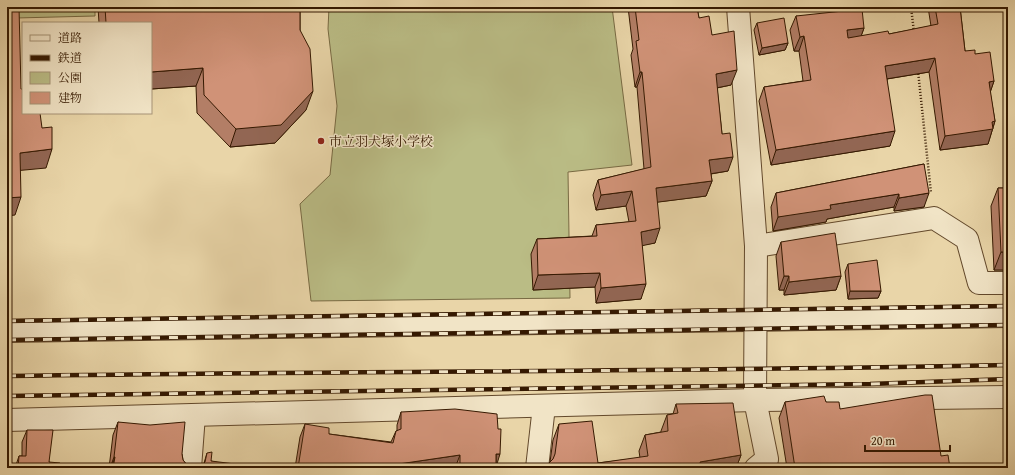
<svg xmlns="http://www.w3.org/2000/svg" width="1015" height="475" font-family="'Gentium Book Plus','Noto Serif JP',serif">
<rect width="100%" height="100%" fill="#e9d5a8"/>
<filter id="stains"><feTurbulence type="fractalNoise" baseFrequency=".005" numOctaves="4"/><feColorMatrix values="0 0 0 0 .2 0 0 0 0 .09 0 0 0 0 .02 0 0 0 .5 -.17"/></filter>
<radialGradient id="worn" r=".72"><stop offset=".6" stop-color="#630" stop-opacity="0"/><stop offset="1" stop-color="#630" stop-opacity=".3"/></radialGradient>
<g fill="#babc85" stroke="#786a43">
<polygon points="16,7 95,7 95,16 16,18"/>
<polygon points="329,7 612,7 632,165 568,172 570,298 311,301 300,204 330,175 337,106 328,29"/>
</g>
<g fill="none" stroke-linecap="round" stroke-linejoin="round">
<defs>
<g id="minor">
<polyline points="738,7 756,246 755,400 767,459 756,468"/>
<polyline points="756,246 934,218 967,239 979,283 1008,283"/>
<polyline points="7,331 1008,316"/>
<polyline points="7,420 755,400 1008,397"/>
<polyline points="190,468 194,415"/>
<polyline points="537,468 544,406"/>
</g>
</defs>
<use href="#minor" stroke="#62482b" stroke-width="24"/>
<g stroke="#351901" stroke-width="2.5" stroke-dasharray="1 2" stroke-linecap="butt">
<polyline points="911,7 914,32"/>
<polyline points="918,71 931,193"/>
</g>
<use href="#minor" stroke="#f1e4c6" stroke-width="22"/>
<defs>
<g id="rail">
<polyline points="7,321 1008,306"/>
<polyline points="7,340 1008,325"/>
<path d="M7 376C341 371 674 372 1008 365"/>
<polyline points="7,396 870,384 1008,379"/>
</g>
</defs>
<use href="#rail" stroke="#351901" stroke-width="4.5"/>
<use href="#rail" stroke="#f1e4c6" stroke-width="3" stroke-dasharray="9" stroke-linecap="butt"/>
</g>
<g fill="#b37e66" stroke="#351901">
<polygon points="98,7 300,7 300,30 306,110 275,143 230,147 197,113 196,86 151,89 151,23 99,23"/>
<polygon points="628,7 697,7 699,18 712,35 731,85 717,88 722,134 728,171 711,174 712,181 706,196 657,202 655,243 642,245 641,299 596,303 595,287 533,290 531,254 537,239 592,236 596,225 629,222 626,206 596,210 593,195 598,180 644,169 637,87 635,87 631,55 633,49"/>
<polygon points="928,7 960,7 965,51 975,54 994,81 990,92 995,121 988,144 940,150 929,72 887,79 890,146 771,165 759,101 764,87 803,81 799,51 794,51 790,30 796,16 864,28 861,36 889,34 931,26"/>
<polygon points="757,23 788,43 785,50 759,55 754,30"/>
<polygon points="924,164 924,207 894,211 894,207 827,219 826,222 773,231 771,207 776,193"/>
<polygon points="998,188 1008,188 1008,270 994,270 991,206"/>
<polygon points="781,242 841,276 836,290 784,295 784,290 779,290 776,256"/>
<polygon points="848,264 881,291 878,298 848,299 845,272"/>
<polygon points="785,402 826,402 840,409 941,456 950,468 787,468 779,418"/>
<polygon points="676,404 741,455 736,468 547,468 549,463 550,462 553,440 559,424 598,463 640,458 639,451 645,435 661,432 661,431 667,415 673,414"/>
<polygon points="401,412 496,465 496,468 295,468 300,437 305,424 329,434 391,442 396,431 397,431 397,425"/>
<polygon points="118,422 182,454 183,460 187,465 194,467 201,466 204,463 207,453 211,461 242,468 109,468 113,435"/>
<polygon points="27,430 49,462 60,468 15,468 19,456 22,456 22,442"/>
</g>
<g fill="#926653" stroke="#351901">
<polygon points="864,28 859,42 842,45 847,30"/>
<polygon points="804,36 799,51 794,51 800,37"/>
<polygon points="788,43 785,50 759,55 762,48"/>
<polygon points="935,58 929,72 880,80 885,66"/>
<polygon points="203,68 196,86 151,89 151,72"/>
<polygon points="737,70 731,85 711,89 716,74"/>
<polygon points="640,72 642,72 637,87 635,87"/>
<polygon points="994,81 989,96 989,82"/>
<polygon points="313,91 306,110 275,143 230,147 236,129"/>
<polygon points="995,121 988,144 940,150 945,136 992,122"/>
<polygon points="895,131 890,146 771,165 776,150"/>
<polygon points="52,149 46,168 14,171 20,153"/>
<polygon points="733,157 728,171 703,175 709,160"/>
<polygon points="712,181 706,196 651,203 656,188"/>
<polygon points="632,191 626,206 596,210 601,195"/>
<polygon points="929,193 924,207 894,211 899,198"/>
<polygon points="899,194 894,207 827,219 826,222 773,231 778,217 830,205"/>
<polygon points="21,197 15,215 7,216 7,198"/>
<polygon points="660,228 655,243 636,247 641,232"/>
<polygon points="1001,252 1008,252 1008,270 994,270"/>
<polygon points="600,273 595,287 533,290 538,275"/>
<polygon points="784,276 789,276 784,290 779,290"/>
<polygon points="841,276 836,290 784,295 789,282"/>
<polygon points="646,284 641,299 596,303 601,288"/>
<polygon points="850,291 881,291 878,298 848,299"/>
<polygon points="496,454 500,454 496,467"/>
<polygon points="460,455 455,468 384,468 385,466"/>
<polygon points="741,455 736,468 698,468 700,462"/>
<polygon points="114,457 115,457 111,468 110,468"/>
</g>
<g fill="#d09277" stroke="#351901">
<polygon points="7,7 19,7 21,89 23,89 23,113 40,113 42,128 52,127 52,149 20,153 21,197 7,198"/>
<polygon points="105,7 300,7 300,30 310,49 313,91 281,125 236,129 204,95 203,68 151,72 151,23 106,23"/>
<polygon points="635,7 697,7 699,18 709,16 712,35 734,31 737,70 716,74 722,134 730,133 733,157 709,160 712,181 656,188 660,228 641,232 646,284 601,288 600,273 538,275 537,239 597,236 596,225 636,221 632,191 601,195 598,180 651,167 642,72 640,72 636,41 639,40"/>
<polygon points="935,7 960,7 965,51 975,50 975,54 990,52 994,81 989,82 995,121 992,122 993,129 945,136 935,58 885,66 895,131 776,150 764,87 811,80 804,36 800,37 796,16 862,9 864,28 847,30 848,38 888,31 889,34 938,24"/>
<polygon points="784,18 788,43 762,48 757,23"/>
<polygon points="924,164 929,193 899,198 899,194 830,205 831,209 778,217 776,193"/>
<polygon points="998,188 1008,188 1008,252 1001,252"/>
<polygon points="835,233 841,276 789,282 789,276 784,276 781,242"/>
<polygon points="877,260 881,291 850,291 848,264"/>
<polygon points="925,395 932,395 941,456 948,455 950,468 795,468 785,402 824,396 826,402 839,402 840,409"/>
<polygon points="733,403 741,455 700,462 701,468 549,468 549,463 553,459 555,454 559,424 592,421 598,463 648,456 645,435 668,431 667,415 678,413 676,404"/>
<polygon points="455,409 497,414 498,429 501,429 500,454 496,454 496,468 460,468 460,455 385,466 385,468 298,468 305,424 329,428 329,434 393,443 396,431 401,429 401,412"/>
<polygon points="118,422 150,425 185,422 182,454 183,460 187,465 194,467 201,466 205,462 207,453 212,452 211,461 243,465 242,468 113,468 115,457 114,457"/>
<polygon points="27,430 53,430 49,462 60,463 60,468 18,468 19,456 26,456"/>
</g>
<circle fill="#8f2418" stroke="#f1e4c6" stroke-width="1.5" cx="321" cy="141" r="4"/>
<g text-anchor="middle" dominant-baseline="central" stroke-width="3" stroke-linejoin="round" paint-order="stroke">
<g font-size="13" fill="#351901" stroke="#f1e4c6" text-anchor="start">
<text x="329" y="141">市立羽犬塚小学校</text>
</g>
</g>
<rect width="1015" height="475" fill="none" stroke="#e9d5a8" stroke-width="24"/>
<rect x="8" y="8" width="999" height="459" fill="none" stroke="#351901" stroke-width="2"/>
<rect x="12" y="12" width="991" height="451" fill="none" stroke="#351901"/>
<rect x="22" y="22" width="130" height="92" fill="#f1e4c6" stroke="#a69377"/>
<rect x="30" y="35" width="20" height="6" fill="#f1e4c6" stroke="#a69377"/>
<text x="58" y="42" font-size="12" fill="#351901">道路</text>
<rect x="30" y="55" width="20" height="6" fill="#351901" stroke="#a69377"/>
<text x="58" y="62" font-size="12" fill="#351901">鉄道</text>
<rect x="30" y="72" width="20" height="12" fill="#babc85" stroke="#a69377"/>
<text x="58" y="82" font-size="12" fill="#351901">公園</text>
<rect x="30" y="92" width="20" height="12" fill="#d09277" stroke="#a69377"/>
<text x="58" y="102" font-size="12" fill="#351901">建物</text>
<path d="M865 445v6h85v-6" fill="none" stroke="#351901" stroke-width="2"/>
<text x="871" y="445" font-size="12" fill="#351901" stroke="#f1e4c6" stroke-width="3" paint-order="stroke">20 m</text>
<rect width="100%" height="100%" filter="url(#stains)"/>
<rect width="100%" height="100%" fill="url(#worn)"/>
</svg>
